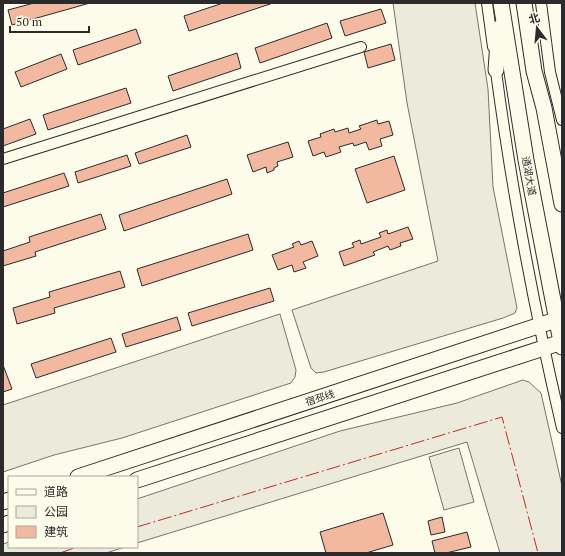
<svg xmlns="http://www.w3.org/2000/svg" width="565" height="556" font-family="'PT Serif','Noto Sans SC',serif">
<rect width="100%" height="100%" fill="#fdfbea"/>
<g fill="#ecebdb" stroke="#74746e">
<polygon points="393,3 475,3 488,89 493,187 517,308 515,313 503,318 324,372 316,373 311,368 292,310 438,261 407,103"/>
<polygon points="280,314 296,370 295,377 291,383 122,438 54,455 3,472 3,405"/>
<polygon points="523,380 529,382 541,393 562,486 562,553 500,553 467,442 137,543 137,499 340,431 457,403"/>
<polygon points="459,448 474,502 444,510 429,457"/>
<polygon points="9,542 9,547 125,547 106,553 3,553 3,544"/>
</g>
<g fill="#f2b8a0" stroke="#2b2b2b">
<polygon points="34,3 90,3 12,25 8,10"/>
<polygon points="223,3 273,3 189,31 184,16"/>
<polygon points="381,9 386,23 345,36 340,21"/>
<polygon points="327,23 332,38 260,63 255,48"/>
<polygon points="136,29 141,43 78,65 73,50"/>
<polygon points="391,44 395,60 368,68 364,52"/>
<polygon points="237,53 241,68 173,91 168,76"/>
<polygon points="61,54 67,69 21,87 15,72"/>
<polygon points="126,88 131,103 48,130 43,115"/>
<polygon points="30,119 36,134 3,146 3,129"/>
<polygon points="377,120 378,124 389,121 393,135 380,139 382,146 369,150 366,142 354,146 353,143 339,147 341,152 326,157 324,152 313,156 308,141 321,137 320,134 334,129 335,132 348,128 349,133 361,129 359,126"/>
<polygon points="187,135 191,147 139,164 135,153"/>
<polygon points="288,142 293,157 277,162 278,166 274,168 274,170 267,173 266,167 253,172 247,155"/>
<polygon points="127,155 131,166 78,183 75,172"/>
<polygon points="394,156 405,190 367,203 355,169"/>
<polygon points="64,173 69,186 3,207 3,193"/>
<polygon points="227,179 232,194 124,231 119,215"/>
<polygon points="101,214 106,229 35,252 36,256 3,266 3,251 30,242 29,237"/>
<polygon points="408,227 413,239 400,243 401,246 390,250 388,246 373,252 375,255 344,266 339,252 354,247 352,243 360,240 361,244 381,237 379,233 387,230 388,234"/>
<polygon points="248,234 253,250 142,286 137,269"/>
<polygon points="299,241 301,245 312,241 318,256 303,262 306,268 294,272 292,265 278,270 272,255 294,247 292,244"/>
<polygon points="120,271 125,287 54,308 55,313 17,324 13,308 50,297 49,292"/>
<polygon points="270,288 274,301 192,326 188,313"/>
<polygon points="177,317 181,330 126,347 122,334"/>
<polygon points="111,338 116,352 36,378 31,364"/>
<polygon points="3,365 12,389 3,392"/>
<polygon points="383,513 393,545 366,553 326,553 320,532"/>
<polygon points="442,517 445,532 431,535 428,521"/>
<polygon points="467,532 471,547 446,553 435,553 432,541"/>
</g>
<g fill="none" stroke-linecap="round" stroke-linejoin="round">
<defs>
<g id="minor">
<polyline points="487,3 493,47"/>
<polyline points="541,3 550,72 562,120"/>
<path d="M495 64C511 187 534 308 562 428"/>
<polyline points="3,159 361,47"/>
</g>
<g id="primary">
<polyline points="501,3 526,160 562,347"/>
<polyline points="524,3 534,71 544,108 562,204"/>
<polyline points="496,70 499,28"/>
<polyline points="78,477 562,318"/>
<polyline points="137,480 562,342"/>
<polyline points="3,502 9,500"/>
<polyline points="3,525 9,523"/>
</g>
</defs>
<use href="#minor" stroke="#2b2b2b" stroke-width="12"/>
<use href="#primary" stroke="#2b2b2b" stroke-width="17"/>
<use href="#minor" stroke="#fdfbea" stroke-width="10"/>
<use href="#primary" stroke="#fdfbea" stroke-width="15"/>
<g stroke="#c62828" stroke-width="1" stroke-dasharray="14 3 2 3" stroke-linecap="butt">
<polyline points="137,527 502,417 538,553"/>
<polyline points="60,553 77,547"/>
</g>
</g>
<g text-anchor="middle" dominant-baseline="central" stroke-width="3" stroke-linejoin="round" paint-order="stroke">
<g font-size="10" fill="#2b2b2b" stroke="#fdfbea">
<text transform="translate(529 176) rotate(80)">通湖大道</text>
<text transform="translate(320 398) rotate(-18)">宿邳线</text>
</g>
</g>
<rect width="565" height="556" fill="none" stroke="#2b2b2b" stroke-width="8"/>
<rect x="8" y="476" width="130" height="72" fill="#fdfbea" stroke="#a9a89e"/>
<rect x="16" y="489" width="20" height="6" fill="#fdfbea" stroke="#a9a89e"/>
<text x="44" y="496" font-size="12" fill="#2b2b2b">道路</text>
<rect x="16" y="506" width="20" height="12" fill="#ecebdb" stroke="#a9a89e"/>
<text x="44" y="516" font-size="12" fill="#2b2b2b">公园</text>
<rect x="16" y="526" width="20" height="12" fill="#f2b8a0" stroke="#a9a89e"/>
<text x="44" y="536" font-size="12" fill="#2b2b2b">建筑</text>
<g transform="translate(537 28) rotate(344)" stroke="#fdfbea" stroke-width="3" paint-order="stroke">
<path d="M0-3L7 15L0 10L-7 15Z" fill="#2b2b2b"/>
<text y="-6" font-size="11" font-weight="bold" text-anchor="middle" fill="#2b2b2b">北</text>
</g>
<path d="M10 26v6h79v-6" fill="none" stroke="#2b2b2b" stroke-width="2"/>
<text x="16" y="26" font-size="12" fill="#2b2b2b" stroke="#fdfbea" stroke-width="3" paint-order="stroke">50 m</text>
</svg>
